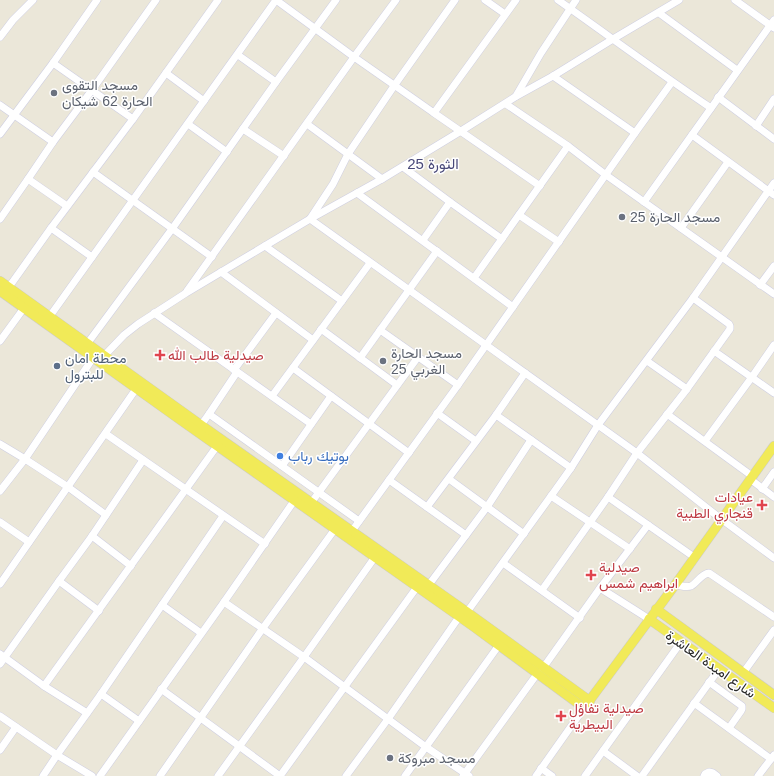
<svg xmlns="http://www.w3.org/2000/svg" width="774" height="776" font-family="Helvetica,Vazirmatn,sans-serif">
<rect width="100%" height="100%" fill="#ebe7d9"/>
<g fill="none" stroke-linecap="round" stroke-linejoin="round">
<defs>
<g id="minor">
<polyline points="276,0 354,57 434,113"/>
<polyline points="455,0 394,86 348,154 333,184 310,219 637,453 721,519 774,558"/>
<polyline points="485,0 505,14"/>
<polyline points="516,0 434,113 540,186"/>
<path d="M558 0C609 36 659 73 711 108"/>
<polyline points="735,0 774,28"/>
<polyline points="659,13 737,70"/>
<polyline points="0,37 13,20 33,0"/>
<polyline points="238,55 276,82"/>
<polyline points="53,63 133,119"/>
<polyline points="166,73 204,101"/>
<polyline points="553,76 635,133"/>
<polyline points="516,96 541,53 576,0"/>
<polyline points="718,97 774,139"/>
<polyline points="506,104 568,146 606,175 774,294"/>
<polyline points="0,105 53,142"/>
<polyline points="188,124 227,152"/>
<polyline points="307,124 382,179"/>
<polyline points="756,126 774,99"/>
<polyline points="243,129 284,156"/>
<polyline points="0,134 53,63 97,0"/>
<polyline points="692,135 774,195"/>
<polyline points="403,167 450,202 423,240"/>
<polyline points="93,172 212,257"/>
<polyline points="28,179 67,206"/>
<polyline points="357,193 513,307"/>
<polyline points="450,202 502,239"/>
<polyline points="644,202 774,20"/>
<polyline points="519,215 559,242"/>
<polyline points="0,219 28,179 53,142 92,90 156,0"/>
<polyline points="51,228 92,257"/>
<polyline points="681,228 728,162"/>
<polyline points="265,246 342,301"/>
<polyline points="221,272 313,340"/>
<polyline points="474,278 568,146"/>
<polyline points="760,285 774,266"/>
<polyline points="9,287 51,228 133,119 218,0"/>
<polyline points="187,291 354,57 396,0"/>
<polyline points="154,313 311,424"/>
<polyline points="50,316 276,0"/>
<polyline points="321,329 397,385"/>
<polyline points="380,330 458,385"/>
<polyline points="0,341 24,308"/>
<polyline points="87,344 172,229 276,82 336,0"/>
<polyline points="714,351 774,393"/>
<polyline points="104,356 124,335 138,324 186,293 310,219 382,179 461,131 515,97 553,76 613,39 679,0"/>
<polyline points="360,358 437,251"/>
<polyline points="647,361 687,389"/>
<polyline points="293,368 409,453"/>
<polyline points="234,370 276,313"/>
<polyline points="272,396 370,263"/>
<polyline points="437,413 476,441"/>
<polyline points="209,414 359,521"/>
<polyline points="667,414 752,476"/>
<polyline points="496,415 571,468"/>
<polyline points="201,425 209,414 237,372"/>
<polyline points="106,434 265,544"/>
<polyline points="705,441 752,377 774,345"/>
<polyline points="0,444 25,459 68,487 106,515"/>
<polyline points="282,466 331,396"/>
<polyline points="449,479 524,534"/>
<polyline points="750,479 774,497"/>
<polyline points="389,480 466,535"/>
<polyline points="762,489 774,472"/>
<polyline points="0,491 25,459 93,358"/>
<polyline points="551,496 630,549"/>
<polyline points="608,497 694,557"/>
<polyline points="294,501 224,602 304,657 426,747 469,776"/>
<polyline points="311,503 418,357"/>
<polyline points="427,507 496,415 525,373"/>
<polyline points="0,522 29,542"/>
<polyline points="352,531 458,385 635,133 672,82"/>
<polyline points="92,536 131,566"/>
<polyline points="503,563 580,618"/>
<polyline points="59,581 99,611"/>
<polyline points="0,584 136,389"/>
<path d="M675 585C679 585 686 588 691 586 697 583 701 574 709 573L774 617"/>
<polyline points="428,586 487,507 531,440"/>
<polyline points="600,588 649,619"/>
<polyline points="542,590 608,497 637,453 687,389 730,329 730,326 729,324 693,298"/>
<polyline points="162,605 201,633"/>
<polyline points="467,612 551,496 571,468 598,425 693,298 774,183"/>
<polyline points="0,654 44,686 87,713"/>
<polyline points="0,664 59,581 92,536 143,460"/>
<polyline points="543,668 600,588 648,525"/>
<polyline points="743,673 774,630"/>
<polyline points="709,682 742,706 742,709 741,711 729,728"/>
<polyline points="44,686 217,446"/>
<polyline points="161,689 280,776"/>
<polyline points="101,694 139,721"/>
<polyline points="694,703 771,759"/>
<polyline points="0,716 57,755 92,776"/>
<polyline points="0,750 16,727"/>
<polyline points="603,751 637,776"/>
<polyline points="541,768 552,776"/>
<polyline points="43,776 57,755 101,694 223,516"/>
<polyline points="100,776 224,602"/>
<polyline points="160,776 263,628 335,529"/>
<polyline points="218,776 304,657 375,557"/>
<polyline points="280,776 417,587"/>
<polyline points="346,776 388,719 459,617"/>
<polyline points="405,776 499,645"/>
<polyline points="463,776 537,674"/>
<polyline points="536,776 584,708"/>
<polyline points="585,776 681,642"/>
<polyline points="642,776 719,669"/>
<polyline points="704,776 705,774 709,772 713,773 717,776"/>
<polyline points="758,776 774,755"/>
</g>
<g id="major">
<polyline points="0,281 201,425 467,612 590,701"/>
<polyline points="0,291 179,419 474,627 584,708 675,585 774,446"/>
<polyline points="656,609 774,695"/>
<polyline points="649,619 774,708"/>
</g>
</defs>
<use href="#minor" stroke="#cfcfe2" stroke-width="8"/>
<use href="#major" stroke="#cbcbcb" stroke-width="10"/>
<use href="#minor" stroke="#fff" stroke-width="7"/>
<use href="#major" stroke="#f1ea58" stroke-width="9"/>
</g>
<g fill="#6b7280" stroke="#fff" stroke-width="1.5">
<circle cx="54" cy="93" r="4"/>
<circle cx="622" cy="217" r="4"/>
<circle cx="383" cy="361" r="4"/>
<circle cx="390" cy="758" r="4"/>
</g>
<g fill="#e0444e" stroke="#fff" stroke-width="1.5">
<path d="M158 349h4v4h4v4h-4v4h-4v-4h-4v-4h4z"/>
<path d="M760 499h4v4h4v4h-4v4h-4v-4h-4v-4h4z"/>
<path d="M589 569h4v4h4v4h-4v4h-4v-4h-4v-4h4z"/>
<path d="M559 710h4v4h4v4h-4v4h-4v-4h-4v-4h4z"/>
</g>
<circle fill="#5c6f8a" stroke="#fff" stroke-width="1.5" cx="57" cy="366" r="4"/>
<circle fill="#3f7fe0" stroke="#fff" stroke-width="1.5" cx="280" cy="456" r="4"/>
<g text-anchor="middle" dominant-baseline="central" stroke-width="3" stroke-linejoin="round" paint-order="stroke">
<g font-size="14" fill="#5b616d" stroke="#fff" text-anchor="start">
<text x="62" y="85">مسجد التقوى<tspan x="62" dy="16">الحارة 62 شيكان</tspan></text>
<text x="630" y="217">مسجد الحارة 25</text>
<text x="391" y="353">مسجد الحارة<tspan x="391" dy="16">25 الغربي</tspan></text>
<text x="398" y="758">مسجد مبروكة</text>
</g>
<g font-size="14" fill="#be3a42" stroke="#fff" text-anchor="start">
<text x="168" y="355">صيدلية طالب الله</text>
<text x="753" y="497" text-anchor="end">عيادات<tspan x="753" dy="16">قنجاري الطبية</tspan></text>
<text x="599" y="567">صيدلية<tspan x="599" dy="16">ابراهيم شمس</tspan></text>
<text x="569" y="708">صيدلية تفاؤل<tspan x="569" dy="16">البيطرية</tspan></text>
</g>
<g font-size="14" fill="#4e5e75" stroke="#fff" text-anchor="start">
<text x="65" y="358">محطة امان<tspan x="65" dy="16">للبترول</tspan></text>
</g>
<g font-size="14" fill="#366cbe" stroke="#fff" text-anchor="start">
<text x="288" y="456">بوتيك رباب</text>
</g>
<g font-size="14" fill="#282828" stroke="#fff">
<text transform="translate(711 664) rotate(35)">شارع امبدة العاشرة</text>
</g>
<g font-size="15" fill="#494979" stroke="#fff">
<text x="433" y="163">الثورة 25</text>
</g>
</g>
</svg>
